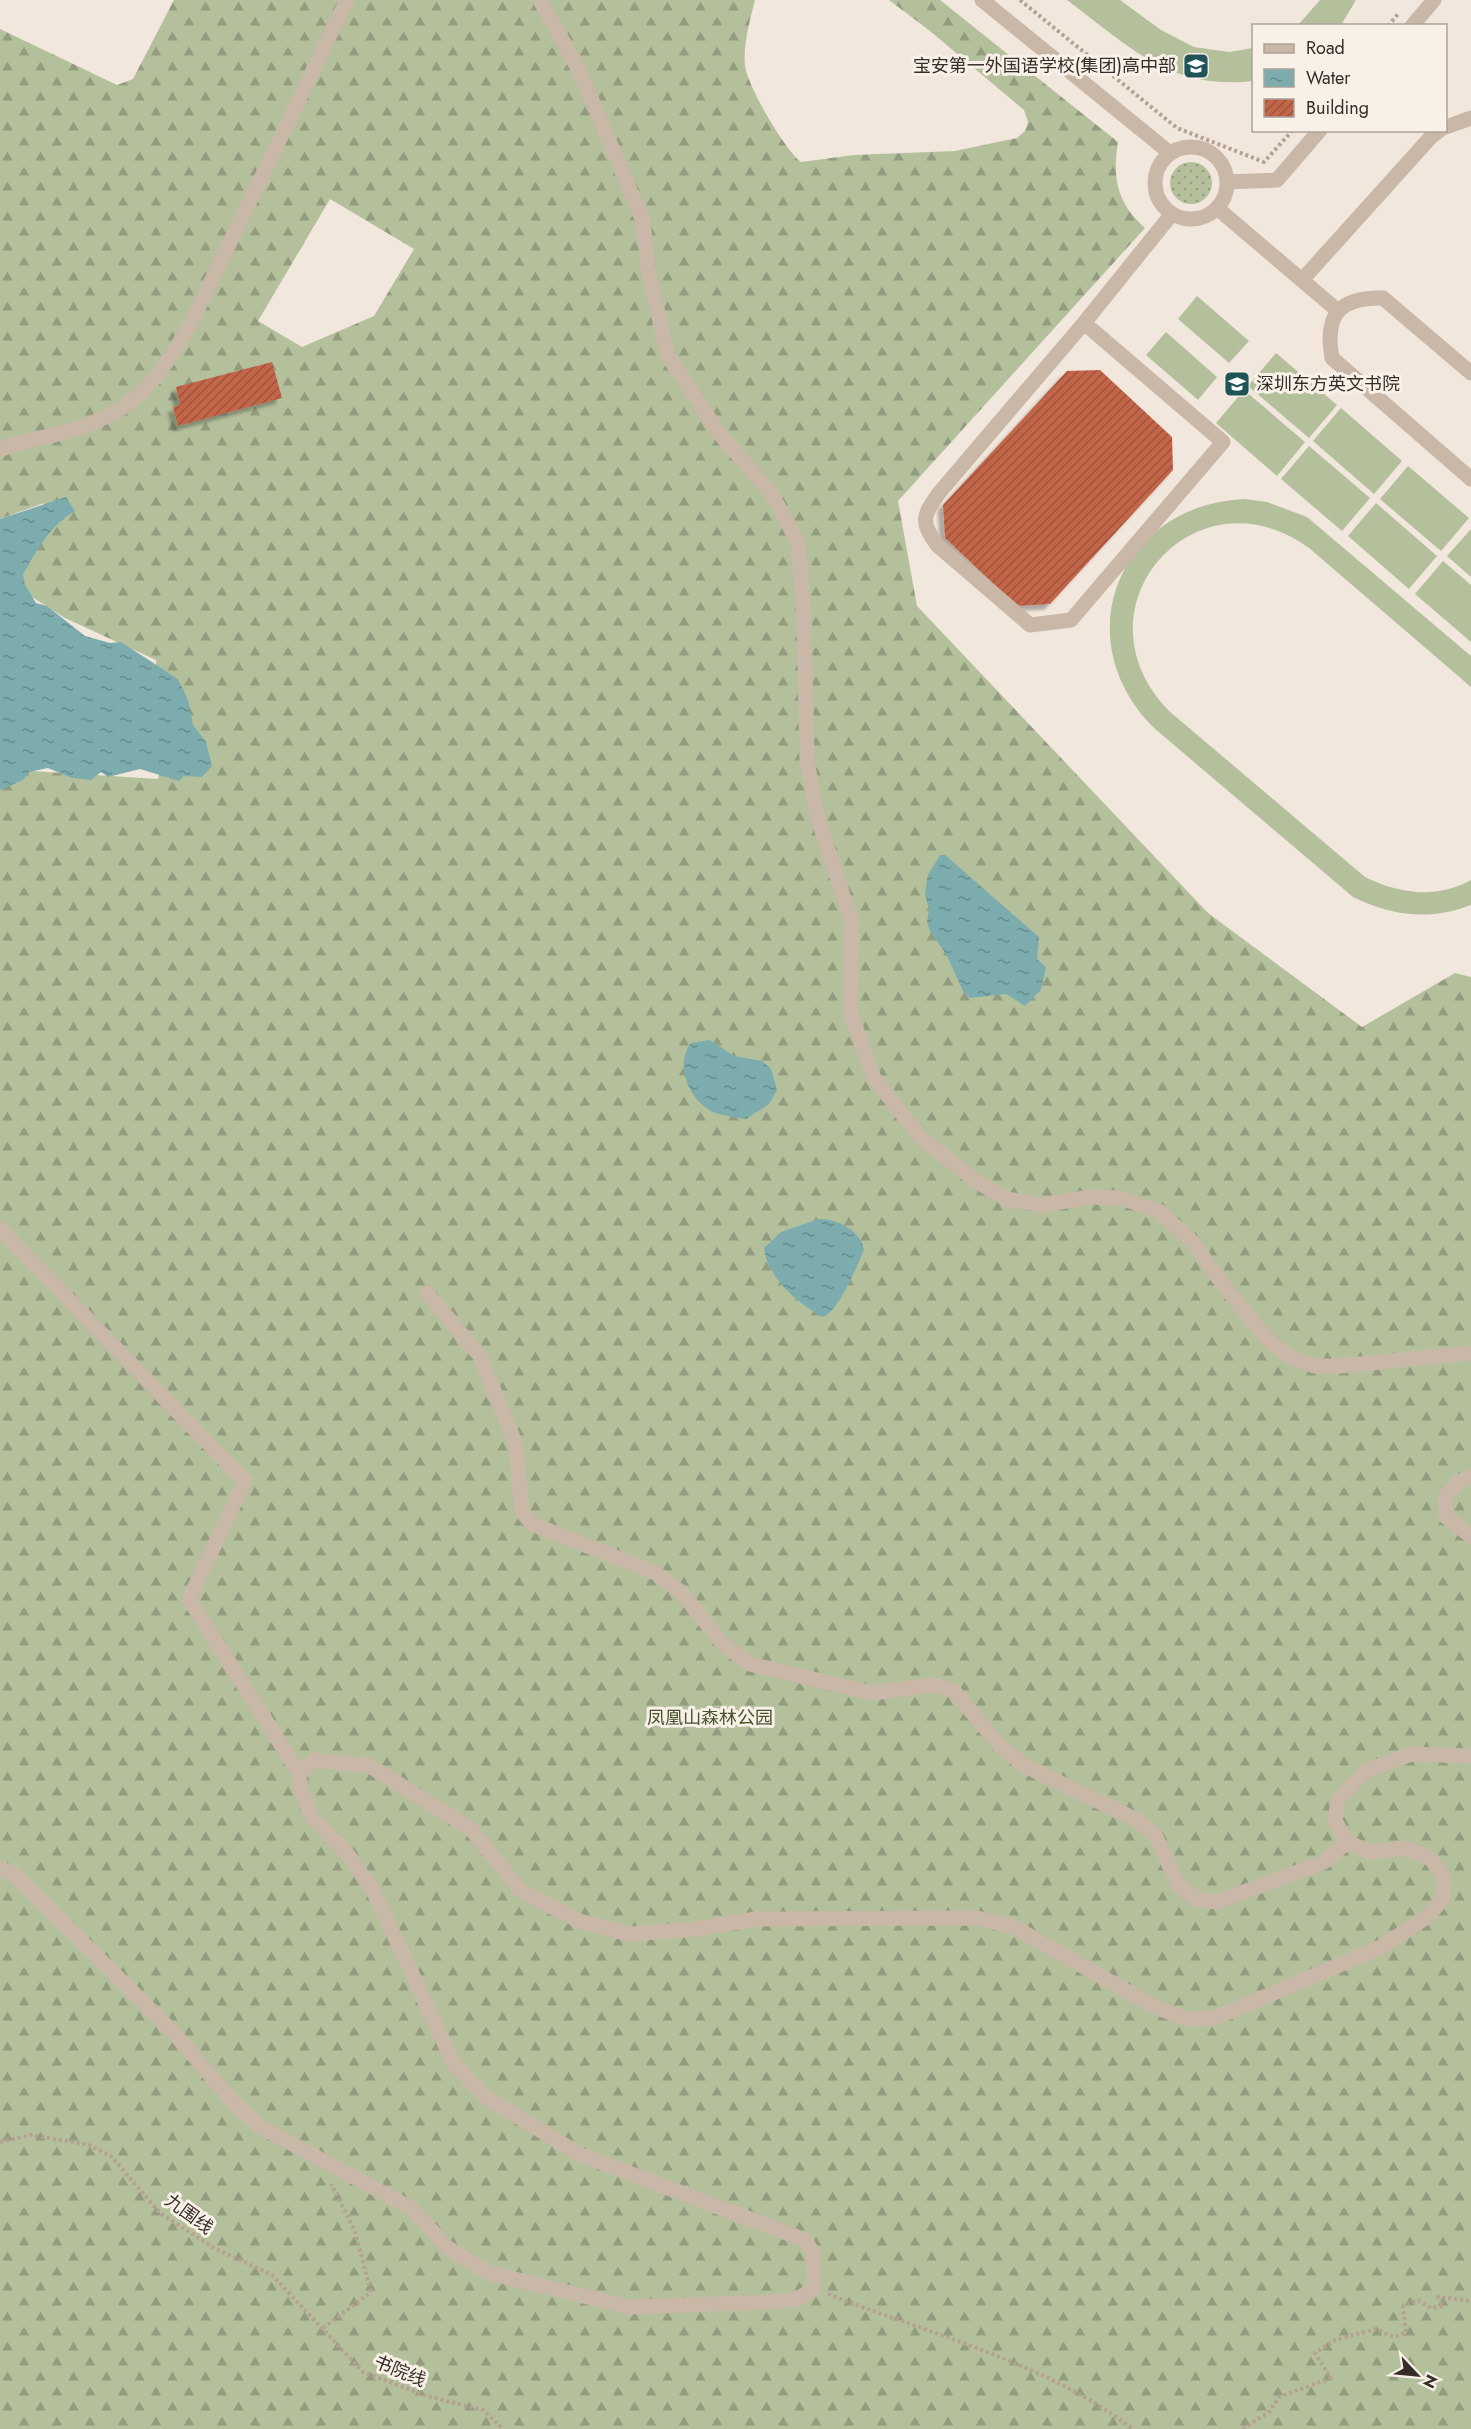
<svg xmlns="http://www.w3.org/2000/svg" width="1471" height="2429" font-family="Jost,'Noto Sans SC',sans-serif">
<defs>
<pattern id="grass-dots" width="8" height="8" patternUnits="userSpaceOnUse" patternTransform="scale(1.5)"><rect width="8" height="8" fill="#b4c09c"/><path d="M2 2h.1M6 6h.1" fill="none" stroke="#939c7f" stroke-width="1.8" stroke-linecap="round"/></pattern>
<pattern id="forest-firs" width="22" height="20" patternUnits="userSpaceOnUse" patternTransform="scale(1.5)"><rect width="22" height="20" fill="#b4c09c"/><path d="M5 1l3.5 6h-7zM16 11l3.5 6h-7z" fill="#939c7f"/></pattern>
<pattern id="water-ripples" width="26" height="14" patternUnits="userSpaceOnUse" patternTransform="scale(1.5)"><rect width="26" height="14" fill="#7cacad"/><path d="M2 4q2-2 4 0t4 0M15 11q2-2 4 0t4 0" fill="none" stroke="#668c8d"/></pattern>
<pattern id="building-hatch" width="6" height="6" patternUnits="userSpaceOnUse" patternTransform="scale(1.5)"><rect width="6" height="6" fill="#c26549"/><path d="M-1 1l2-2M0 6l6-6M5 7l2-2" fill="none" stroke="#9e533d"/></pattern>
<filter id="shadow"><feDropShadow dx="-5.5" dy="5.5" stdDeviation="1.5" flood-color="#0004"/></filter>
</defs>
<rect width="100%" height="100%" fill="#f1e7dc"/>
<circle fill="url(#grass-dots)" cx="1191" cy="183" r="21"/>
<path fill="url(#forest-firs)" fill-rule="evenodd" d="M174 0H755C750 20 743 45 745 65 747 86 785 150 801 162L854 155 955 151 1017 138 1025 131 1028 122 1024 110 930 31 889 0H940L1118 142C1112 178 1117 203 1145 228L898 501 917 606 1208 913 1362 1027 1455 973 1471 977V2429H0V769L158 779 173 721 156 701V660L65 618 7 581 44 503 0 519V29L117 85 133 79ZM330 199 414 249 374 316 302 347 258 321Z"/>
<g fill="#b4c09c">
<path d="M1067 0H1120L1161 30 1194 47 1229 52 1253 48V81C1170 90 1130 47 1067 0Z"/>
<polygon points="1320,0 1356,0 1341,25 1298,25"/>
<polygon points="1197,296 1249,341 1229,363 1178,319"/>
<polygon points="1166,332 1217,377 1198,400 1146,355"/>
<polygon points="1276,353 1337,405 1309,438 1248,386"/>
<polygon points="1244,390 1305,442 1277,476 1216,423"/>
<polygon points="1341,408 1402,461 1374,494 1313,441"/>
<polygon points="1309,446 1370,498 1342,531 1281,479"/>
<polygon points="1408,466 1469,518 1441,551 1380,499"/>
<path d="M1245 499 1267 502 1307 517 1471 656V687L1309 548C1194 465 1070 610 1169 711L1365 877C1399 894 1437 899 1471 880V905C1430 921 1392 916 1353 897L1154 728C1064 638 1120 504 1245 499Z"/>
<polygon points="1376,503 1437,556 1409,589 1348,536"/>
<polygon points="1471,529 1471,577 1447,556"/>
<polygon points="1443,561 1471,585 1471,642 1415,594"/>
</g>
<g fill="url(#water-ripples)">
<path d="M66 497 75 511C52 523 35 552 23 575L25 585 36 603 47 606 85 636 110 643 121 642 178 679 188 700 193 725 206 742 212 766 202 777 184 776 179 781 140 769 108 777 101 772 91 780 72 778 48 768 29 772 23 780 0 790V519Z"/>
<polygon points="940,855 945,855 1039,937 1037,959 1046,967 1041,990 1025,1006 1006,994 970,998 964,993 946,954 930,931 927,922 929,910 925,894 928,875"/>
<path d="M710 1040 734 1056 762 1061 771 1069 777 1090 769 1104 746 1119C738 1118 720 1115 713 1112 689 1100 674 1065 691 1043Z"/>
<path d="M819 1219C836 1218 862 1231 864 1250 857 1265 838 1314 822 1317 797 1302 768 1279 764 1248L781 1232Z"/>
</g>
<g fill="url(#building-hatch)" filter="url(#shadow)">
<polygon points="272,362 282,398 178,426 173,407 180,405 176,387"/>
<polygon points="1100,370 1172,437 1173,470 1050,604 1017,606 945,538 943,505 1067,371"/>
</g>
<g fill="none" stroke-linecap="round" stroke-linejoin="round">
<g stroke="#b4a192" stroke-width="4" stroke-dasharray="3 3" stroke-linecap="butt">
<polyline points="1020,0 1177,128 1264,162 1293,130"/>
<polyline points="1388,26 1398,14"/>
<polyline points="0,2142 31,2135 89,2145 111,2156 160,2213 216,2249 272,2275 363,2372 427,2396 483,2410 503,2429"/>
<path d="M828 2294C932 2335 1043 2361 1133 2429"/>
<polyline points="323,2328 371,2292 354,2229 331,2184"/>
<polyline points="1243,2429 1269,2412 1279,2397 1331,2378 1315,2353 1335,2340 1376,2329 1394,2337 1406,2333 1403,2306 1418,2300 1431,2308 1443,2306 1438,2297 1471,2301"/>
</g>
<g stroke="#c9b7a8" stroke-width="15">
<polyline points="540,0 580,72 643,221 649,274 668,356 719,433 771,493 798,542 804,614 807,761 817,816 852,923 850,1012 874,1078 920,1137 976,1181 1007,1199 1042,1205 1091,1197 1121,1198 1159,1211 1192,1241 1224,1286 1267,1339 1290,1357 1314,1366 1340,1366 1471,1353"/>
<polyline points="982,0 1170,153"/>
<polyline points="1412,26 1434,0"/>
<polyline points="1446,127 1471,118"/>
<circle cx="1191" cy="183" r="36"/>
<polyline points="1227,182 1277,180 1320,130"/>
<polyline points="1217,208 1337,310"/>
<polyline points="1302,280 1430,138 1440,130"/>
<path d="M1084 323 1223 442 1071 620 1030 625 937 545C920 521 923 516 939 493L1084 323 1171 215"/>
<path d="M1471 373 1383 298C1340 297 1324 314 1332 358L1471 479"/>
<path d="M0 450C21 440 40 439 62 433 135 412 152 388 190 325L347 0"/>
<polyline points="0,1229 245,1481 189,1599 299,1773"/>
<polyline points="427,1293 480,1356 516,1445 522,1512 532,1524 656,1573 682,1593 723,1644 750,1664 872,1693 933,1685 953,1690 1001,1747 1025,1766 1137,1820 1155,1835 1179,1886 1196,1899 1217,1902 1324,1862 1347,1842"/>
<polyline points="1471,1477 1458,1482 1445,1496 1446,1517 1471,1536"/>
<polyline points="0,1868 16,1876 174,2033 233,2102 259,2126 411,2208 447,2247 486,2272 628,2307 771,2302 797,2299 814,2289 813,2253 805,2240 579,2154 486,2097 454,2064 373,1890 346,1852 313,1818 300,1790 299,1773 315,1760 370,1766 471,1829 520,1890 579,1921 629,1934 696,1929 756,1919 977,1918 1014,1927 1151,2005 1186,2019 1215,2018 1381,1947 1427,1917 1443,1899 1444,1877 1431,1859 1407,1848 1370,1852 1347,1842 1335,1821 1338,1799 1367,1770 1412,1754 1471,1756"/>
</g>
</g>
<defs>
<symbol id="school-square" viewBox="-11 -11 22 22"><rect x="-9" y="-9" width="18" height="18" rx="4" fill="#1f5356" stroke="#f9f1e8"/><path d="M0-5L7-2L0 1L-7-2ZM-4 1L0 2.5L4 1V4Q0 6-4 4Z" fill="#fff"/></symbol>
</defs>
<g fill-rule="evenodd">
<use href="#school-square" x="1181" y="51" width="30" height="30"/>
<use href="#school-square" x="1222" y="369" width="30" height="30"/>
</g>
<g text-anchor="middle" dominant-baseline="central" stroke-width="6" stroke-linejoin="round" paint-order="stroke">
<g font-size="18" fill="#362c28" stroke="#f9f1e8" text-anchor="end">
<text x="1176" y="66">宝安第一外国语学校(集团)高中部</text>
<text x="1256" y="384" text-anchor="start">深圳东方英文书院</text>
</g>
<g font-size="18" fill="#46532d" stroke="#f9f1e8">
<text x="710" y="1718">凤凰山森林公园</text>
</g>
<g font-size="18" fill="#362c28" stroke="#f9f1e8">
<text transform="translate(189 2214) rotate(36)">九围线</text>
<text transform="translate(400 2371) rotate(22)">书院线</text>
</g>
</g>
<rect x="1252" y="24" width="195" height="108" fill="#f9f1e8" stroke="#aba29b" stroke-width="1.5"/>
<rect x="1264" y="44" width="30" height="9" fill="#c9b7a8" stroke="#aba29b" stroke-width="1.5"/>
<text x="1306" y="54" font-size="18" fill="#362c28">Road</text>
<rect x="1264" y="69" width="30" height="18" fill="url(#water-ripples)" stroke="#aba29b" stroke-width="1.5"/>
<text x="1306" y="84" font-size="18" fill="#362c28">Water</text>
<rect x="1264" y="99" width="30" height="18" fill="url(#building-hatch)" stroke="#aba29b" stroke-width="1.5"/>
<text x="1306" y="114" font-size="18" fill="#362c28">Building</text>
<g transform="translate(1417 2375) rotate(116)" stroke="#f9f1e8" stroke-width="4.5" paint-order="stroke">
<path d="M0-4.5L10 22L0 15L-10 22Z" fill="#362c28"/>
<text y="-9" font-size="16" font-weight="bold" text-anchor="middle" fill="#362c28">N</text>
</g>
</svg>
